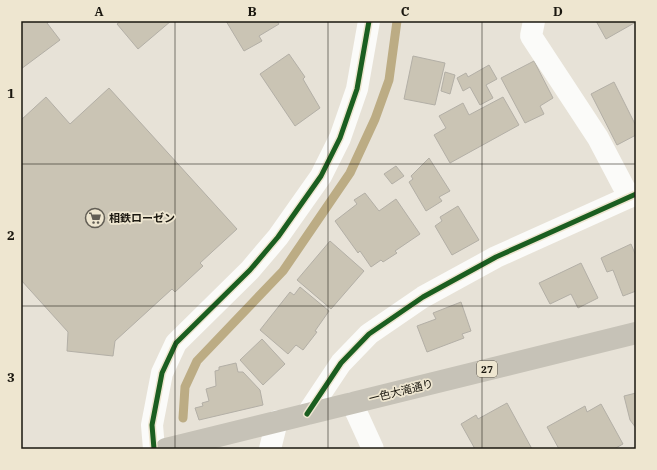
<svg xmlns="http://www.w3.org/2000/svg" width="657" height="470" font-family="'IBM Plex Serif','Noto Sans JP',serif">
<rect width="100%" height="100%" fill="#e7e2d7"/>
<g fill="none" stroke-linecap="round" stroke-linejoin="round">
<polyline stroke="#bcac84" stroke-width="9" points="183,418 185,387 197,361 283,271 350,173 375,119 389,80 397,21"/>
</g>
<g fill="#cac4b4" stroke="#b3afa6">
<polygon points="21,21 50,21 47,23 60,40 21,69"/>
<polygon points="121,21 171,21 138,49 117,24"/>
<polygon points="226,21 277,21 279,24 259,36 262,41 244,51"/>
<polygon points="596,21 636,21 636,22 606,39"/>
<polygon points="289,54 305,77 303,79 320,108 295,126 260,74"/>
<polygon points="413,56 445,63 435,105 404,99"/>
<polygon points="534,61 553,98 540,106 544,114 525,123 501,78"/>
<polygon points="489,65 497,79 486,85 493,98 480,105 470,87 463,91 457,78 466,73 468,77"/>
<polygon points="445,72 455,75 450,94 441,91"/>
<polygon points="614,82 636,126 636,135 617,145 591,94"/>
<polygon points="109,88 237,229 200,263 203,266 175,292 172,289 115,341 113,356 67,351 68,332 21,280 21,120 46,97 70,124"/>
<polygon points="503,97 519,125 450,163 434,135 446,128 439,116 463,103 469,115"/>
<polygon points="429,158 450,191 439,197 442,201 426,211 409,182 413,179 411,176"/>
<polygon points="396,166 404,176 392,184 384,174"/>
<polygon points="365,193 379,211 396,199 420,234 395,251 397,253 383,262 381,260 371,267 360,251 358,253 335,221 357,204 354,200"/>
<polygon points="458,206 479,240 452,255 435,226 442,221 440,217"/>
<polygon points="330,241 364,271 331,309 297,280"/>
<polygon points="631,244 636,256 636,291 623,296 613,270 607,272 601,258"/>
<polygon points="581,263 598,298 578,308 571,294 550,304 539,283"/>
<polygon points="300,287 329,311 315,331 317,332 303,350 296,345 288,354 260,330 290,292 294,295"/>
<polygon points="461,302 471,331 462,334 464,338 427,352 417,326 436,319 433,313"/>
<polygon points="262,339 285,364 263,385 240,360"/>
<polygon points="236,363 238,372 243,372 260,390 263,405 199,420 195,408 203,406 202,403 209,401 206,389 216,386 215,371 219,370 219,367"/>
<polygon points="636,393 636,428 630,420 624,396"/>
<polygon points="507,403 532,449 475,449 461,424 476,415 478,419"/>
<polygon points="601,404 623,444 614,449 559,449 547,427 585,406 587,412"/>
</g>
<g fill="none" stroke-linecap="round" stroke-linejoin="round">
<g stroke="#fbfbf9" stroke-width="22">
<polyline points="534,21 531,36 598,138 629,197"/>
<polyline points="352,403 373,449"/>
<polyline points="307,414 341,363 369,334 423,297 496,257 636,194"/>
</g>
<g stroke="#fbfbf9" stroke-width="22">
<polyline points="154,449 152,425 162,373 176,343 250,270 278,237 321,176 340,138 357,89 369,21"/>
<polyline points="270,449 277,421"/>
</g>
<polyline stroke="#c6c2b7" stroke-width="22" points="166,449 636,333"/>
<defs>
<g id="cycleway">
<polyline points="307,414 341,363 369,334 423,297 496,257 636,194"/>
<polyline points="154,449 152,425 162,373 176,343 250,270 278,237 321,176 340,138 357,89 369,21"/>
</g>
</defs>
<use href="#cycleway" stroke="#eee6d0" stroke-width="8"/>
<use href="#cycleway" stroke="#1b5e20" stroke-width="5"/>
</g>
<path fill="none" stroke="#1a170f" stroke-width="1" stroke-opacity="0.55" d="M175 21V449M328 21V449M482 21V449M21 164H636M21 306H636"/>
<defs>
<symbol id="supermarket-ring" viewBox="-11 -11 22 22"><circle r="9.5" fill="#eee6d0" stroke="#625e55" stroke-width="1.5"/><path d="M-6-5.5h2.5l.6 2H6L4.5 2H-2.5L-4.4-4H-6ZM-1.5 3.2a1.3 1.3 0 1 0 .1 0ZM3 3.2a1.3 1.3 0 1 0 .1 0Z" fill="#625e55"/></symbol>
</defs>
<g fill-rule="evenodd">
<use href="#supermarket-ring" x="84" y="207" width="22" height="22"/>
</g>
<g text-anchor="middle" dominant-baseline="central" stroke-width="3.5" stroke-linejoin="round" paint-order="stroke">
<rect fill="#eee6d0" stroke="#5a5549" stroke-width="1" x="477" y="361" width="20" height="16" rx="3"/>
<g font-size="10" font-weight="bold" fill="#1a170f">
<text x="487" y="369">27</text>
</g>
<g font-size="11" font-weight="bold" fill="#1a170f" stroke="#eee6d0" text-anchor="start">
<text x="109" y="218">相鉄ローゼン</text>
</g>
<g font-size="11" fill="#1a170f" stroke="#eee6d0">
<text transform="translate(401 391) rotate(-14)">一色大滝通り</text>
</g>
</g>
<rect width="657" height="470" fill="none" stroke="#eee6d0" stroke-width="44"/>
<rect x="22" y="22" width="613" height="426" fill="none" stroke="#1a170f" stroke-width="1.5"/>
<g font-size="13" text-anchor="middle" font-weight="bold" fill="#1a170f">
<text x="99" y="16">A</text>
<text x="252" y="16">B</text>
<text x="405" y="16">C</text>
<text x="558" y="16">D</text>
<text x="11" y="98">1</text>
<text x="11" y="240">2</text>
<text x="11" y="382">3</text>
</g>
</svg>
